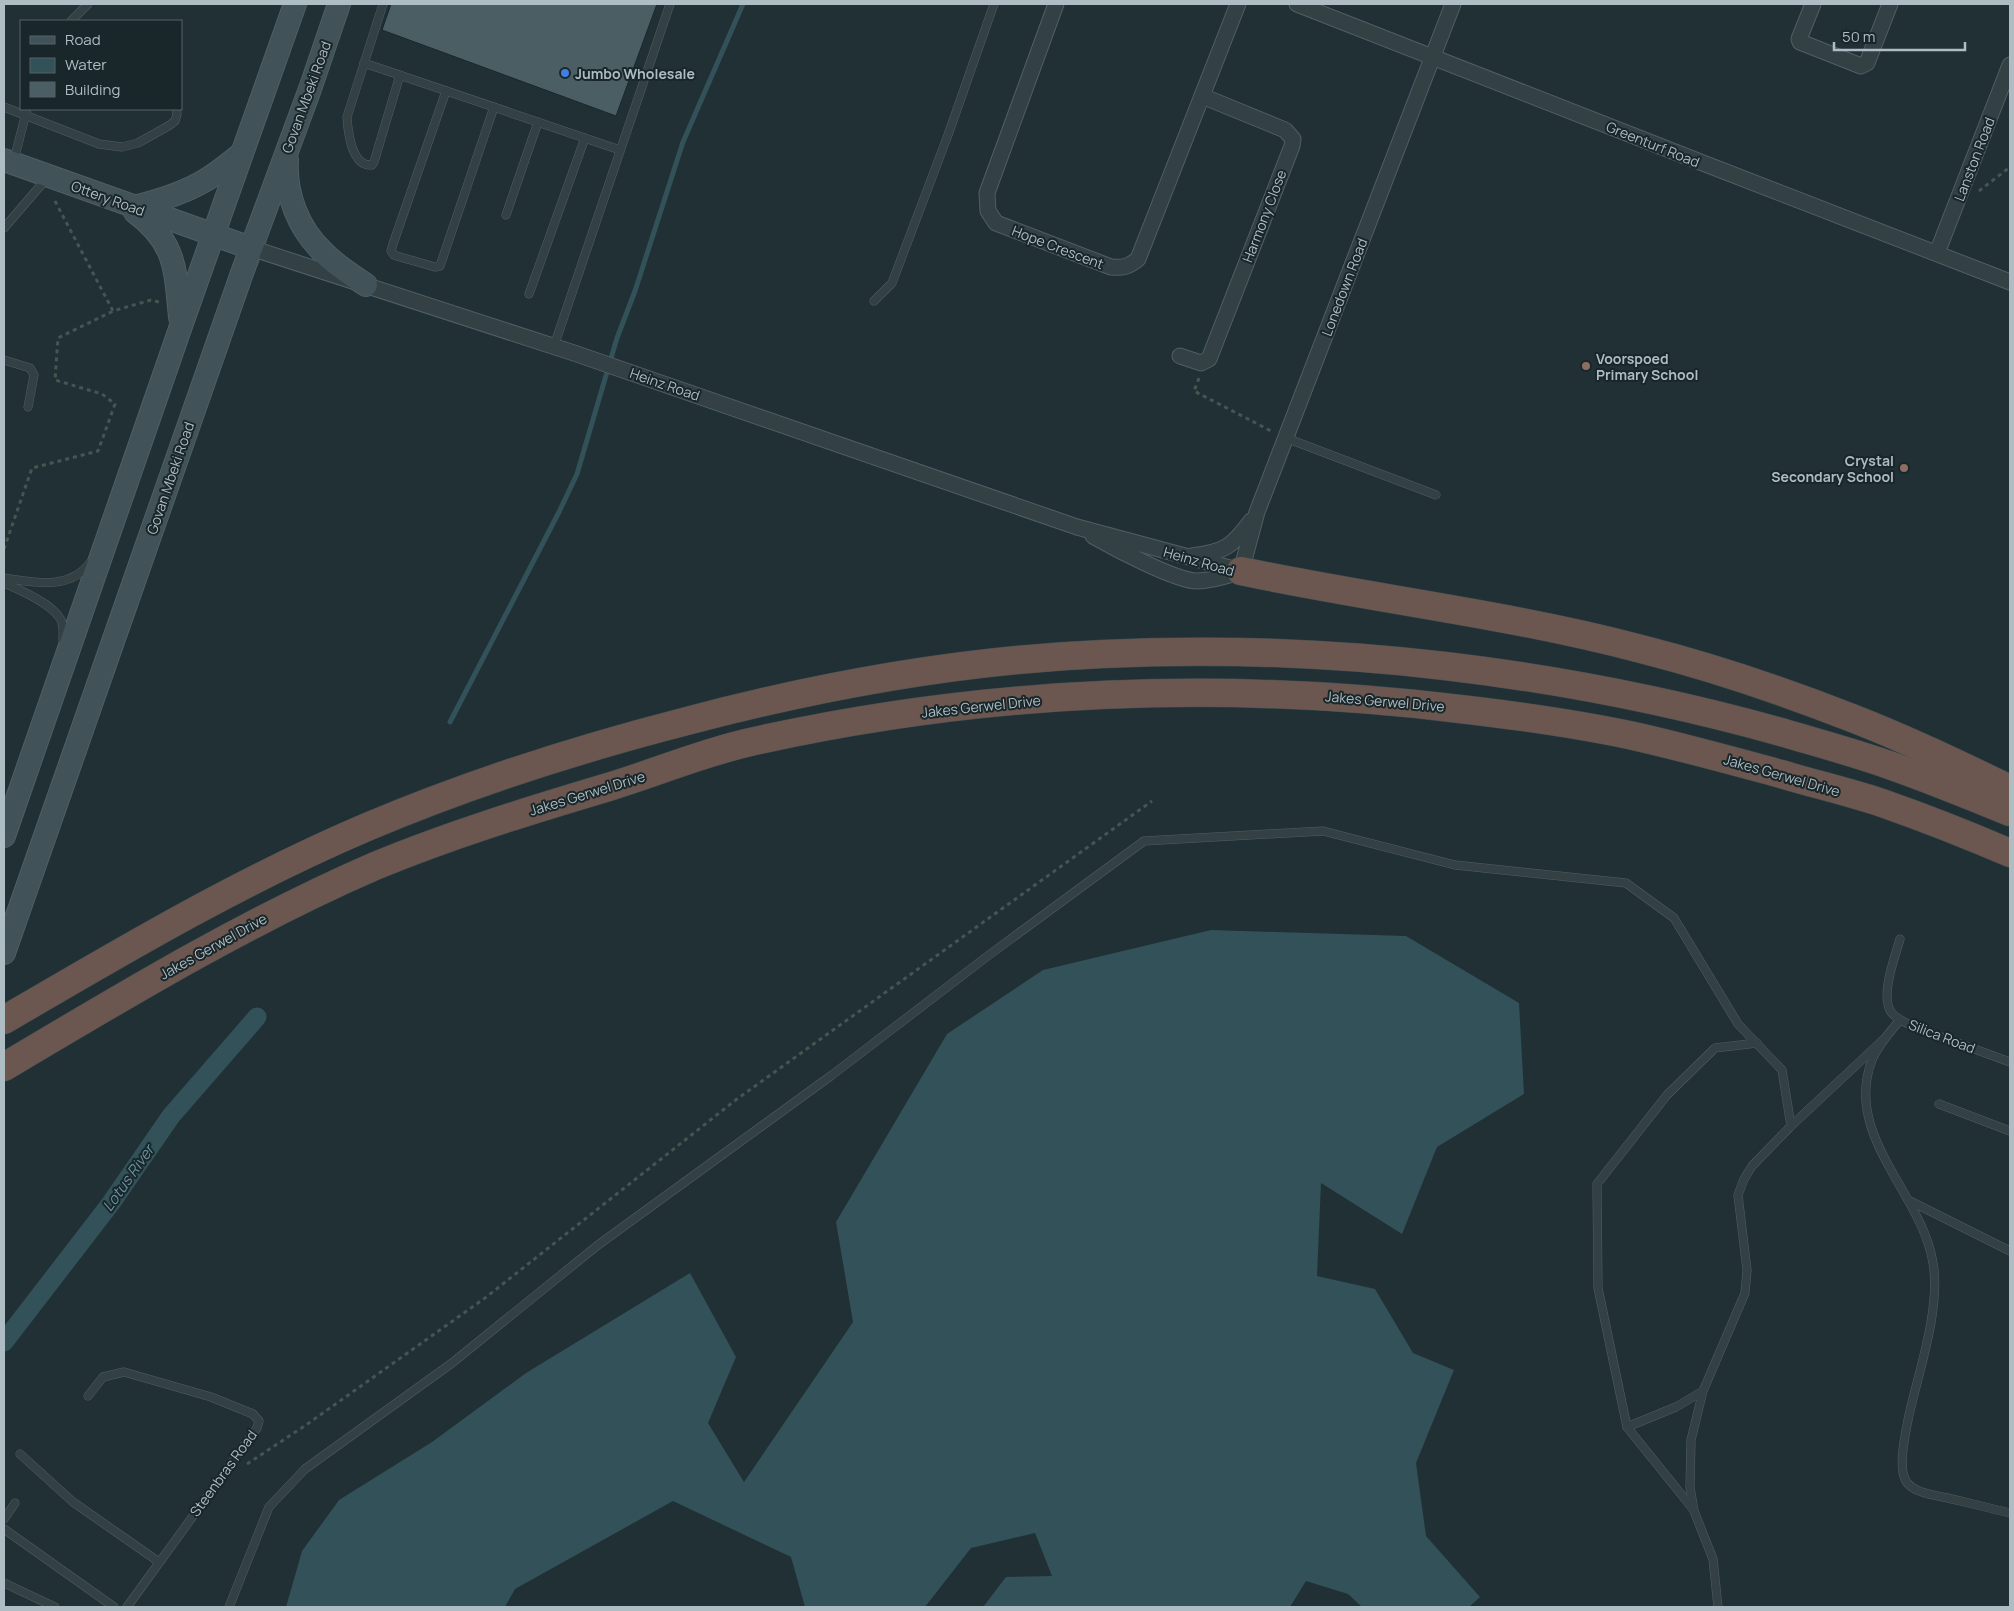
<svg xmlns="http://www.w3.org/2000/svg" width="2014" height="1611" font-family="Manrope,sans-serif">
<rect width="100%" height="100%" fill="#203035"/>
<polygon fill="#325159" points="1211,930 1406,936 1519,1003 1524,1094 1437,1147 1402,1234 1321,1183 1317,1276 1375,1289 1413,1353 1454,1370 1416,1463 1426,1536 1480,1597 1469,1607 1362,1607 1348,1594 1306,1581 1290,1607 983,1607 1006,1577 1052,1576 1035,1533 971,1548 925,1607 805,1607 791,1557 673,1501 515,1589 505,1607 286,1607 302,1551 339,1500 432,1442 526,1373 690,1273 736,1357 708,1423 744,1482 853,1322 836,1222 947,1034 1043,970"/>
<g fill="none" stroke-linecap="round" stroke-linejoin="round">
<polyline stroke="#325159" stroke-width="5" points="450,722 559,512 577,474 617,338 635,291 683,142 743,4"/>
<polyline stroke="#325159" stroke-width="19" points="4,1342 111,1203 171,1116 257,1017"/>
</g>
<polygon fill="#4b5e64" stroke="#1a282c" points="391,4 657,4 616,116 382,30"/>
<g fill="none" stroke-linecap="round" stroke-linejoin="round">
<defs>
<g id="lane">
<path d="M383 4 347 117C348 133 352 167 372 165L374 162 400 75"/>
<polyline points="71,21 88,4"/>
<polyline points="364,63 620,150"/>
<polyline points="446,91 393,244 391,251 394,255 400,257 435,267 440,266 494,107"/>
<polyline points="4,107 99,144 122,147 138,143 170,125 175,121 177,114 176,109"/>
<polyline points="14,160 27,109"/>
<polyline points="506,215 538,122"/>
<polyline points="4,228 47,178"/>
<polyline points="529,294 585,138"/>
<polyline points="874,301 892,283 948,135 994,4"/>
<polyline points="554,346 670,4"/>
<polyline points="4,360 30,368 34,375 28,407"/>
<polyline points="1286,438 1436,495"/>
<path d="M4 578C33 582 69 591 90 563"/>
<path d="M4 583C20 590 53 604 61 620 64 627 63 633 63 640"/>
<path d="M1900 939C1895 957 1880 995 1891 1012 1896 1019 1907 1023 1914 1027L2010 1062"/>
<path d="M1900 1020C1890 1032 1878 1045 1872 1060 1843 1136 1922 1193 1933 1263 1941 1307 1919 1371 1909 1415 1906 1431 1898 1464 1905 1479 1907 1485 1915 1490 1922 1492 1930 1495 1939 1496 1948 1498 1969 1503 1989 1508 2010 1513"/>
<polyline points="1939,1104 2010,1131"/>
<polyline points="1908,1200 2010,1251"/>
<polyline points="1703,1391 1676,1407 1627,1427 1598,1288 1597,1184 1667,1095 1715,1048 1757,1043"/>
<polyline points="88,1396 103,1377 124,1372 211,1397 253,1414 259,1421 257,1428 127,1607"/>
<polyline points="1627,1427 1693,1509"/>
<polyline points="20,1454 73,1502 159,1562"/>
<polyline points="4,1519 15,1503"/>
<polyline points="4,1529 114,1607"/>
<polyline points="4,1583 55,1607"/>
<polyline points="229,1607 269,1507 305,1469 452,1363 598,1245 832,1075 989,955 1144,841 1323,831 1455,865 1626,883 1674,918 1738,1024 1782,1070 1791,1126"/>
<polyline points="1718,1607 1713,1559 1694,1511 1690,1487 1691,1440 1703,1391 1745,1293 1747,1270 1738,1195 1744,1179 1752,1166 1791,1126 1883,1040"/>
</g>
<g id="street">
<path d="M1056 4 987 193 988 211 996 223 1111 267C1122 268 1129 267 1138 259L1238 4"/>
<polyline points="1297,4 1708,165 2010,282"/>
<polyline points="1813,4 1799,39 1800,42 1861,66 1867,63 1890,4"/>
<polyline points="251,248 574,353 1077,527 1241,571"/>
<polyline points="1937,253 2010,65"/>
<polyline points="1180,356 1201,363 1209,359 1292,146 1293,139 1285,130 1202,96"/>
<path d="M1093 536C1114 548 1176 581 1197 581 1212 581 1226 576 1239 572"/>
<path d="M1192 556C1224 552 1232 547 1251 521"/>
<polyline points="1241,571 1257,512 1453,4"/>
</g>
<g id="secondary">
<polyline points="4,160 251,248"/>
<path d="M287 160C285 194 298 228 323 252 335 265 352 275 366 285"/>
<path d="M134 207C158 201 182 194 204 181 218 173 230 163 242 153"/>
<path d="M135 212C177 243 175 270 180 317"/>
<polyline points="4,836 181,326 295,4"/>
<polyline points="4,953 242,273 310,89 339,4"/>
</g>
<g id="highway">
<path d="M1241 571C1373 599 1509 614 1641 649 1712 667 1783 691 1852 718 1906 739 1958 764 2010 789"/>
<path d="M4 1020C122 951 240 881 367 827 471 783 578 749 687 721 823 685 962 660 1103 654 1330 643 1562 671 1781 732 1818 743 1856 753 1892 766 1932 780 1971 796 2010 812"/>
<path d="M4 1067C125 995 246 922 375 866 450 835 528 811 605 788 652 774 699 754 746 743 980 690 1222 680 1460 709 1520 716 1579 724 1638 737 1686 748 1733 761 1781 774 1814 784 1849 792 1882 803 1925 818 1968 835 2010 853"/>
</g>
</defs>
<use href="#lane" stroke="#505f64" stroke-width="9"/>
<use href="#street" stroke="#505f64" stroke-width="17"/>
<use href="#secondary" stroke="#505f64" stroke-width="24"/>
<use href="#highway" stroke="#3d4c50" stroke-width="29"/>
<g stroke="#435752" stroke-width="3" stroke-dasharray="4 4" stroke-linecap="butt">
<polyline points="1979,191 2010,167"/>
<polyline points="55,201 113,311 151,300 159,302"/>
<polyline points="1199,378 1194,391 1273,432"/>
<polyline points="4,549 32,468 98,451 115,404 102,394 55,380 58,338 113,311"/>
<polyline points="247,1464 306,1425 485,1298 737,1099 1152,801"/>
</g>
<use href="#lane" stroke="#334145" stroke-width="8"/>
<use href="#street" stroke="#334145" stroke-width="15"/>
<use href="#secondary" stroke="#415258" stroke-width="22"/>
<use href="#highway" stroke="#6b5750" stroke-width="28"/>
</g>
<circle fill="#3f7fe0" stroke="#19262a" stroke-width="2" cx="565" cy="73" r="5"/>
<g fill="#8d6e63" stroke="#19262a" stroke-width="2">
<circle cx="1586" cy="366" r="5"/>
<circle cx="1904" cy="468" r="5"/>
</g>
<g text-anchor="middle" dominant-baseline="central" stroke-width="4" stroke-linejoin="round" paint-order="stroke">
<g font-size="14" font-weight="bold" fill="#adbdc3" stroke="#19262a" text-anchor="start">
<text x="575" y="73">Jumbo Wholesale</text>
<text x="1596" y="358">Voorspoed<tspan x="1596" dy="16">Primary School</tspan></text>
<text x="1894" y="460" text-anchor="end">Crystal<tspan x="1894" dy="16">Secondary School</tspan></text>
</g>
<g font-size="14" fill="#adbdc3" stroke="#19262a">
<text transform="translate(306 97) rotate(-70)">Govan Mbeki Road</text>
<text transform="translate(1653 144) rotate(22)">Greenturf Road</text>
<text transform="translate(1974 159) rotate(-69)">Lanston Road</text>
<text transform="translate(108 198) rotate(20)">Ottery Road</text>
<text transform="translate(1264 216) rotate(-69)">Harmony Close</text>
<text transform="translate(1058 247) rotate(21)">Hope Crescent</text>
<text transform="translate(1344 287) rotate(-69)">Lonedown Road</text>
<text transform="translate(665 384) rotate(19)">Heinz Road</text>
<text transform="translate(170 478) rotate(-71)">Govan Mbeki Road</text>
<text transform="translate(1199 561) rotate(16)">Heinz Road</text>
<text transform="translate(1385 701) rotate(5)">Jakes Gerwel Drive</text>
<text transform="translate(981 706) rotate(-6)">Jakes Gerwel Drive</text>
<text transform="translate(1782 775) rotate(16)">Jakes Gerwel Drive</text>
<text transform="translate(587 793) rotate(-17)">Jakes Gerwel Drive</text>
<text transform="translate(213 946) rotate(-29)">Jakes Gerwel Drive</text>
<text transform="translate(1942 1036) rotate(21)">Silica Road</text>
<text transform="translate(223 1473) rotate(-54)">Steenbras Road</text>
</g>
<g font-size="15" font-style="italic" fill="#6695a1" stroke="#19262a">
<text transform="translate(128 1178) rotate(-55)">Lotus River</text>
</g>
</g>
<rect width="2014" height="1611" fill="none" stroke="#adbdc3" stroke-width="10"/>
<rect x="20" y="20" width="162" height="90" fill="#19262a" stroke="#546267"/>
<rect x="30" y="36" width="25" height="8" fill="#415258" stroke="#546267"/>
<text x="65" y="45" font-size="15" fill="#adbdc3">Road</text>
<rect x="30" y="58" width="25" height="15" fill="#325159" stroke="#546267"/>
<text x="65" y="70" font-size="15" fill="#adbdc3">Water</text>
<rect x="30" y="82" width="25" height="15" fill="#4b5e64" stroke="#546267"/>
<text x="65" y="95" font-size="15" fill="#adbdc3">Building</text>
<path d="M1834 42v8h131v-8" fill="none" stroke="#adbdc3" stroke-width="2.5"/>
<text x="1842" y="42" font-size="15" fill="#adbdc3" stroke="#19262a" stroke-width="4" paint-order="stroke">50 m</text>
</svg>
